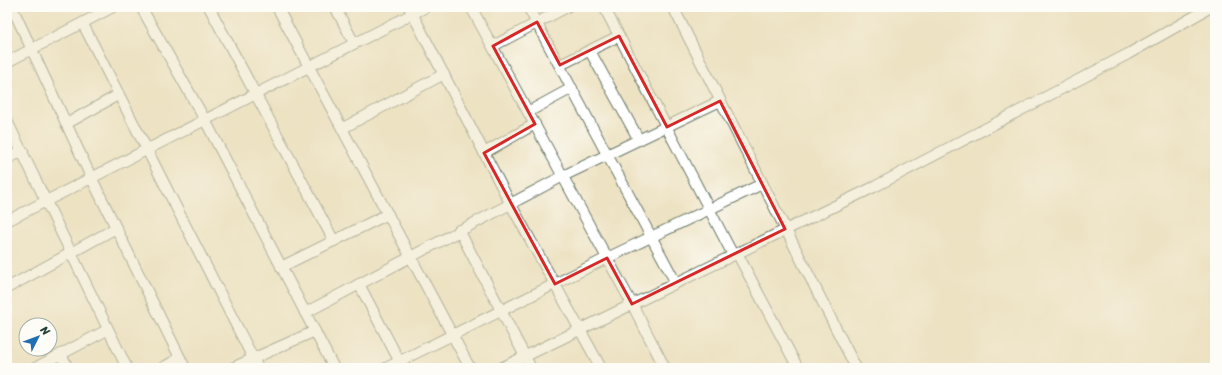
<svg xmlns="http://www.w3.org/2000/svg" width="1222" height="375" font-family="Sriracha,sans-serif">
<rect width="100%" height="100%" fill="#fdfcf7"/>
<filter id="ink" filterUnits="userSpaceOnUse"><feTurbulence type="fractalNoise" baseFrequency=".025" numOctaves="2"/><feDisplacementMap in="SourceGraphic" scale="8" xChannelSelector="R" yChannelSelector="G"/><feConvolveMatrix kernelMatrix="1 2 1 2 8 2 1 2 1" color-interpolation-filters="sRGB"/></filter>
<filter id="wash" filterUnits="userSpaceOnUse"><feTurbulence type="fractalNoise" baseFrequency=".012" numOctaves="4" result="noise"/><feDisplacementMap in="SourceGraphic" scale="16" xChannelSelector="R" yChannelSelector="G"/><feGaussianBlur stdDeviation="0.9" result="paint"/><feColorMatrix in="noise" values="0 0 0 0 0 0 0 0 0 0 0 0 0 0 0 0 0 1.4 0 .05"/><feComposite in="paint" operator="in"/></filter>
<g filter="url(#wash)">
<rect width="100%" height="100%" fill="#ede2c2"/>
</g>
<g filter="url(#ink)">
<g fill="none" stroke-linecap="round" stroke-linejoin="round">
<defs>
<g id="minor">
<polyline points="12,7 91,177 185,368"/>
<polyline points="141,7 205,120 334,368"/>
<polyline points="209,7 334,241"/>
<polyline points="277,7 470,368"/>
<polyline points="335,7 354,43"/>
<polyline points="409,7 510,203 601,368"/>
<polyline points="471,7 632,304 665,368"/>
<polyline points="528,7 676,283"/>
<polyline points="604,7 733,255"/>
<polyline points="673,7 856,368"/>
<polyline points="83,24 258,368"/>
<polyline points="493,46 567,7"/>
<polyline points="590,51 639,140"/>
<polyline points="7,62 113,7"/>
<polyline points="560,65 619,36"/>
<polyline points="528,112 572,88"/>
<polyline points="7,121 127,368"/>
<polyline points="66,124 118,95"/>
<polyline points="343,128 444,74"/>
<polyline points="484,153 535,124"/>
<polyline points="7,159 23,151"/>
<polyline points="7,221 426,7"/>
<polyline points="459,230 531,368"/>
<polyline points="737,253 798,368"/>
<polyline points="281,267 388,214"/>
<polyline points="359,284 403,368"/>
<polyline points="7,288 116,228"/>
<polyline points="305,313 563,176 720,101"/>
<polyline points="61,354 68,368"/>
<polyline points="35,368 107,330"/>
<polyline points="162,368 180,358"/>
<polyline points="232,368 315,331"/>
<polyline points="386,368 607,258 762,184"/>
<polyline points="501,368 874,187 1128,54 1211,7"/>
</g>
</defs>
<use href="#minor" stroke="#677766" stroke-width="12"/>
<use href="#minor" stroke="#fff" stroke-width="10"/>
</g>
</g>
<path d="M0 0H1222V375H0ZM537 22 560 65 619 36 667 127 720 101 785 229 632 304 607 258 555 284 484 153 535 124 493 46Z" fill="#ede2c2" fill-opacity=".55" fill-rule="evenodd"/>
<path fill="none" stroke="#d62828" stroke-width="3" stroke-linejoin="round" d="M537 22 560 65 619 36 667 127 720 101 785 229 632 304 607 258 555 284 484 153 535 124 493 46Z"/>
<rect width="1222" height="375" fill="none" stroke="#fdfcf7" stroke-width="24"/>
<g transform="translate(38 337) rotate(48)"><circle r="19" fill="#fdfcf7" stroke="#a4b0a9"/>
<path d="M0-3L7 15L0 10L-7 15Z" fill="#1f6fb2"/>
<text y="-6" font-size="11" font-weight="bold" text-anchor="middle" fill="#1f3d34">N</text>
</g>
</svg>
